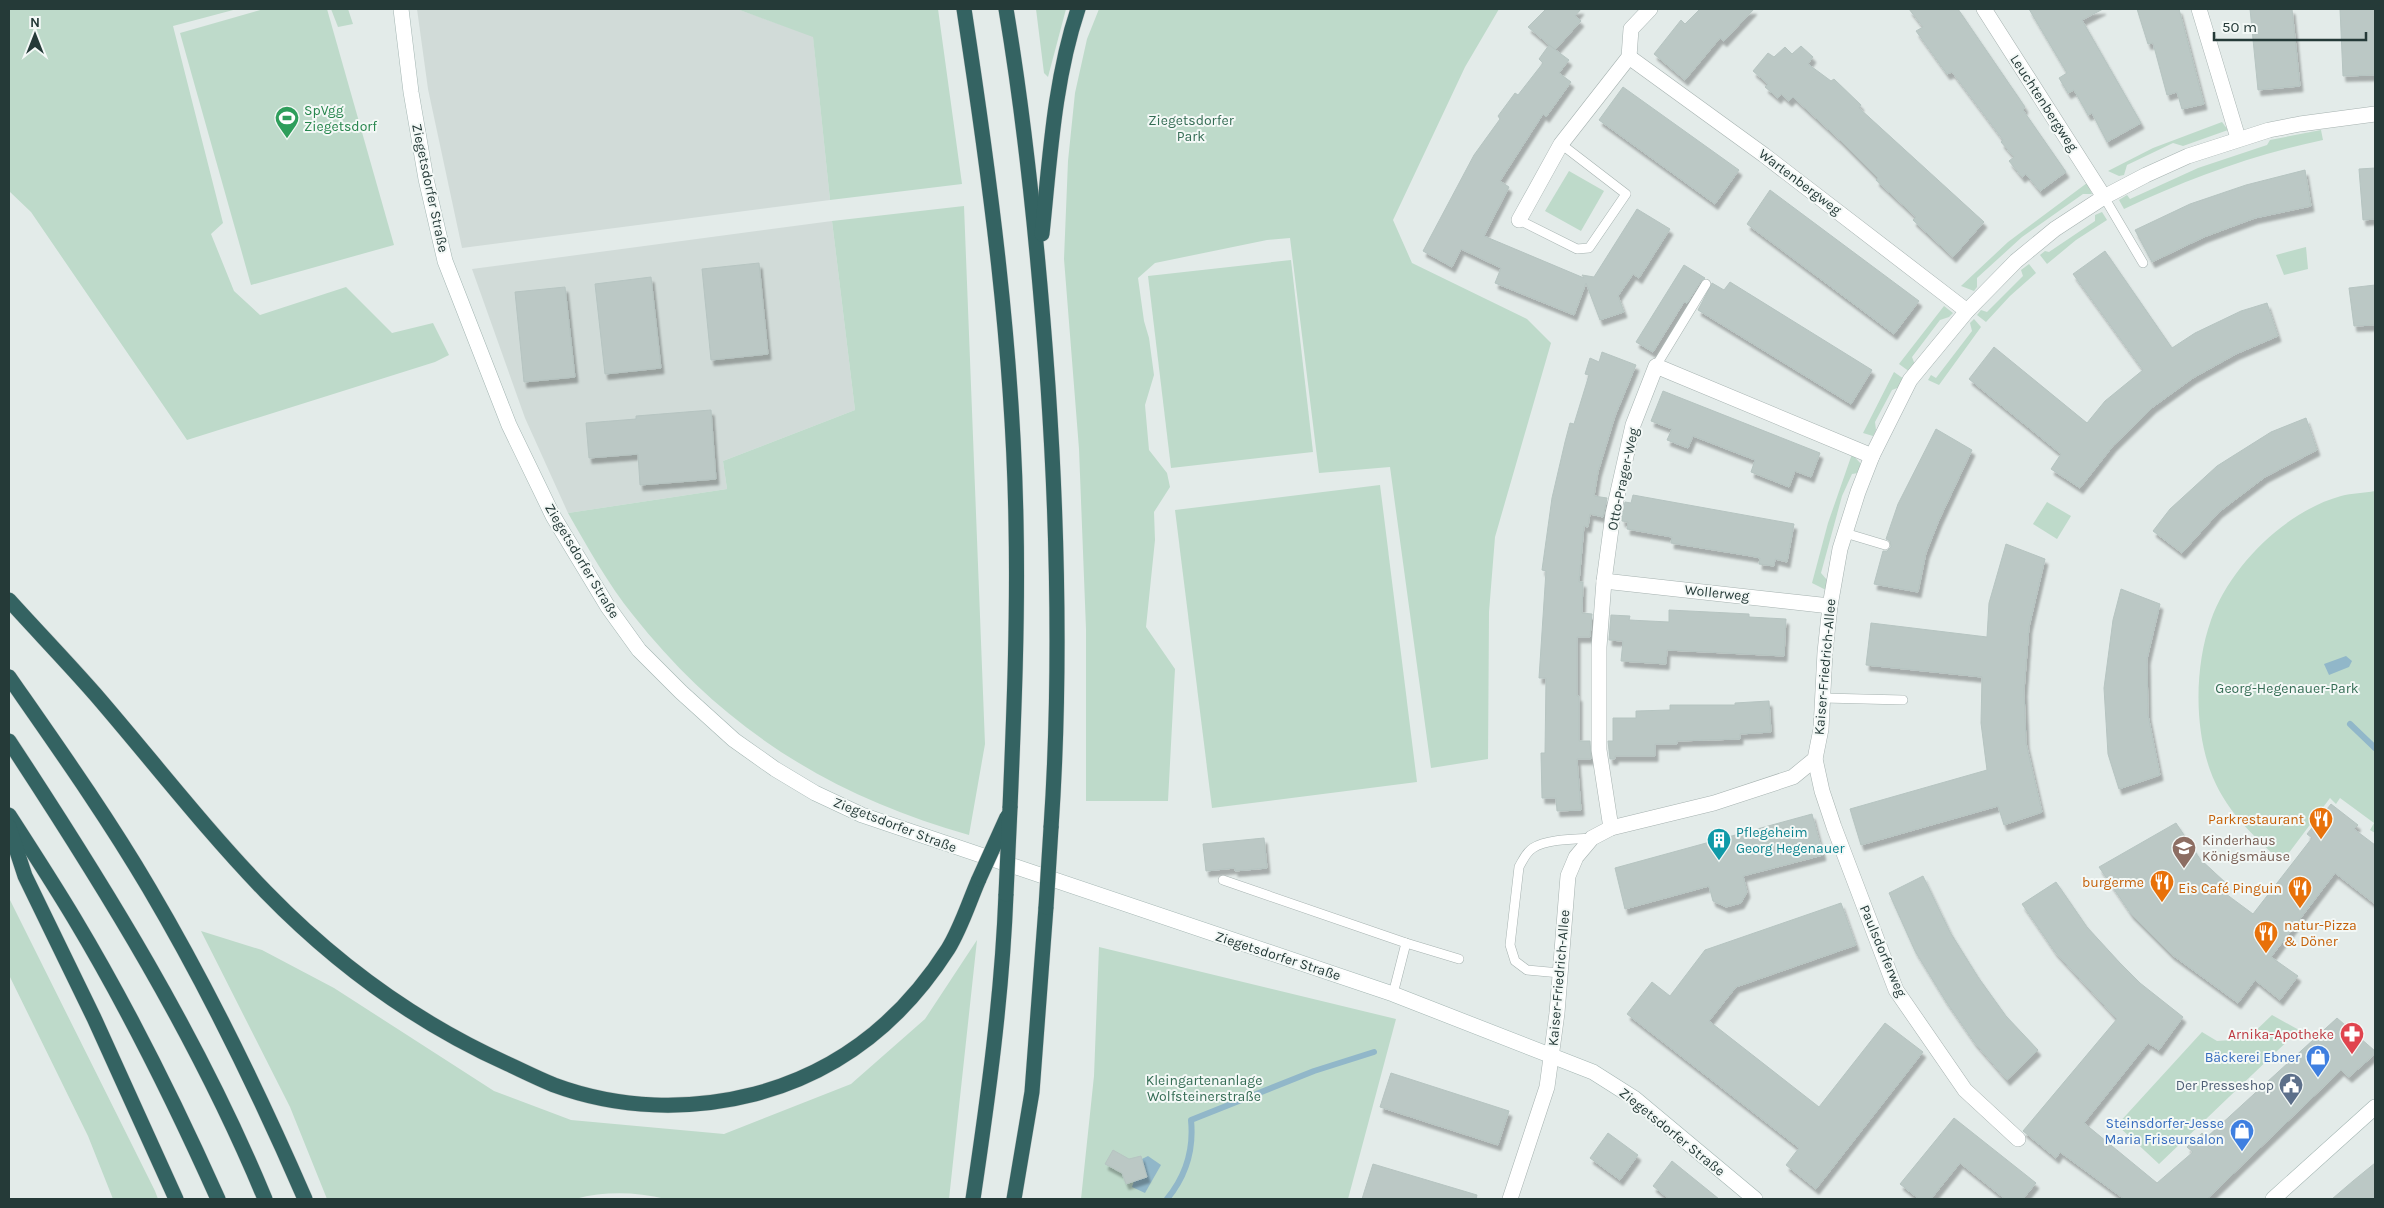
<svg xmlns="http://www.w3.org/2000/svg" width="2384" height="1208" font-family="Karla,sans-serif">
<defs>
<filter id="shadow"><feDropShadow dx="3" dy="5.5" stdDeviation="1" flood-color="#0004"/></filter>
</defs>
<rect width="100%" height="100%" fill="#e3ebe9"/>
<g fill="#d1dbd8">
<polygon points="417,9 737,9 813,36 830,200 462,248 428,89"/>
<polygon points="832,221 855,410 723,461 727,489 568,513 525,418 472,269"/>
</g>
<g fill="#bedaca">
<polygon points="9,9 237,9 173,26 223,223 211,234 234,291 260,315 346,287 392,333 433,323 449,355 435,362 187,440 31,212 9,191"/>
<polygon points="264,9 327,9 394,245 251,285 180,33"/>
<polygon points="331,9 348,9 353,24 338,27"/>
<polygon points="737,9 938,9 962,184 830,200 813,37"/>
<polygon points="1036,9 1066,9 1048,77 1044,73"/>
<polygon points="1099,9 1499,9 1465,67 1393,220 1412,263 1527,319 1551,343 1495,537 1489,612 1488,759 1431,768 1390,467 1319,473 1290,238 1267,240 1155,263 1138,278 1144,321 1149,338 1154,375 1145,405 1149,450 1167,473 1170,487 1154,512 1155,540 1146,627 1175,669 1168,801 1086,801 1086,629 1079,449 1064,259 1068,161 1075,93 1087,39"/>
<polygon points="2222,122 2228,130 2183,146 2173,143 2127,165 2124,175 2119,176 2108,171 2153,148"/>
<path d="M2321 130 2323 140C2252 155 2190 178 2124 209L2119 200 2127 195 2130 199 2198 168 2267 145 2270 140Z"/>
<polygon points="1569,171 1604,191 1581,231 1545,211"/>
<polygon points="2087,183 2092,194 2083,194 2022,237 1977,278 1977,287 1974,291 1961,286 2008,242"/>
<path d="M964 206 985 744 969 835C831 796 723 729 633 615 608 584 588 548 568 513L727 489 723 461 855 410 832 221Z"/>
<polygon points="2102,212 2107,220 2076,240 2047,264 2040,255 2045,251 2049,252 2095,221 2095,215"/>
<polygon points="2306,247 2308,269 2284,275 2276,255"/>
<polygon points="1291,260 1313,452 1171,468 1148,276"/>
<polygon points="2029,264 2036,273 2010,296 1986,322 1977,315 1981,310 1987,312 2023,276 2021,270"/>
<polygon points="1944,306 1953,313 1949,317 1940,320 1912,357 1915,365 1910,372 1899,364"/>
<polygon points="1974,319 1981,327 1939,385 1928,380 1931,375 1936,378 1972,331 1970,323"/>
<polygon points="1894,372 1904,379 1900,387 1892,390 1875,422 1876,430 1873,436 1863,433"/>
<polygon points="1852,454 1861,464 1858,473 1852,474 1842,496 1821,573 1827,580 1826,590 1812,583 1828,523"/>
<polygon points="1380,485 1417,782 1212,808 1175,510"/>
<path d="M2375 491V833L2370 830 2374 823 2340 798 2336 804 2330 798 2282 862C2252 835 2224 809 2210 770 2194 725 2195 665 2211 620 2230 566 2286 511 2341 496 2352 493 2364 493 2375 491Z"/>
<polygon points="2047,502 2071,516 2057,539 2033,524"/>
<polygon points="9,898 155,1191 158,1199 113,1199 88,1136 9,975"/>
<path d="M201 931 262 950 334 988 494 1091 571 1120 724 1134 851 1084 925 1019 977 940 949 1199H666C635 1192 606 1191 575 1199H327L290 1107Z"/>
<polygon points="1099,947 1396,1019 1348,1199 1081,1199 1094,1076"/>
<polygon points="2272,1015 2299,1030 2159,1164 2117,1125 2202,1032 2217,1041 2247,1039"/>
</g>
<g fill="#91b7c9">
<polygon points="2346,656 2352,661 2349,667 2329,675 2324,664"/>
<polygon points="1148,1156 1161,1165 1145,1193 1132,1187 1142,1159"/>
</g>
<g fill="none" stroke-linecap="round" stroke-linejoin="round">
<g stroke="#91b7c9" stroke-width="6">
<polyline points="2350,724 2375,748"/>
<path d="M1167 1199C1186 1176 1194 1150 1191 1120L1314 1071 1374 1052"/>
</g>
</g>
<g fill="#bbc8c5" stroke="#b6c4c1" filter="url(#shadow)">
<polygon points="1546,9 1581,9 1575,16 1581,21 1555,50 1528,27"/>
<polygon points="1700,9 1754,9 1724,41 1720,38 1685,80 1654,54 1681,20 1685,24"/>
<polygon points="1909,9 1958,9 2025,107 2023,110 2066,172 2040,191 2026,174 2022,177 2009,161 2014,157 2001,142 2003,140 1952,72 1947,74 1916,31 1923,27"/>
<polygon points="2029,9 2103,9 2082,20 2141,123 2107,142 2092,113 2088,115 2074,90 2068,93 2059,78 2067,73"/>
<polygon points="2137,9 2179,9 2204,104 2182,109 2177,92 2167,95 2153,43 2148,44"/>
<polygon points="2250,9 2292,9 2300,86 2258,90"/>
<polygon points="2340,9 2375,9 2375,75 2343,76"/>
<polygon points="1549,45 1569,60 1559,73 1571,82 1546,117 1543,114 1500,181 1509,187 1484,236 1584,278 1582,275 1594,277 1637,209 1670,229 1639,278 1633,274 1618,296 1624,312 1600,320 1586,283 1574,315 1495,283 1501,268 1461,249 1452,267 1423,251 1474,155 1500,119 1498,116 1515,93 1518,95 1543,63 1539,59"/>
<polygon points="1801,46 1813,57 1808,64 1831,81 1834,79 1861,105 1859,108 1984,222 1953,257 1913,220 1916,217 1876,180 1878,178 1840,140 1793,97 1789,101 1781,94 1778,98 1765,87 1768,84 1753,71 1768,53 1774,57 1785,47 1792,54"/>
<polygon points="1623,87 1739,170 1715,204 1599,120"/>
<polygon points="2375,168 2375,219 2363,220 2359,169"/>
<polygon points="2305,170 2311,206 2255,218 2204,237 2152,262 2135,230 2190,204 2246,185"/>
<polygon points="1770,190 1919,301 1894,334 1747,224"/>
<polygon points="2105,251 2172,348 2195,333 2241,311 2267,303 2278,336 2236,354 2193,378 2153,407 2113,446 2080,488 2051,469 2061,454 1969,379 1994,347 2087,423 2105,401 2143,370 2073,274"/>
<polygon points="759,263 768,354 711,360 702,269"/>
<polygon points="1684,265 1705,278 1701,281 1687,303 1684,302 1653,352 1636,342"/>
<polygon points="651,277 661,368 605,374 595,284"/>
<polygon points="1730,282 1872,370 1851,404 1698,310 1712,283 1724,290"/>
<polygon points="2375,285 2375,325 2354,326 2349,288"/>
<polygon points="565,287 575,377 524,382 515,292"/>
<polygon points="1602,352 1636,365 1615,416 1598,472 1594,496 1607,498 1603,517 1590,514 1588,527 1584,526 1579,582 1583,582 1582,613 1592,614 1590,637 1577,637 1577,696 1579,696 1579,741 1590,741 1591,759 1577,759 1581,810 1557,811 1556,798 1542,798 1541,753 1545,753 1546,678 1539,678 1546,571 1542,570 1552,498 1565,442 1570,423 1574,424 1589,375 1585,374 1590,358 1599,362"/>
<polygon points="1663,391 1820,453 1811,477 1795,471 1789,487 1751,472 1755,460 1693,436 1688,448 1667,440 1672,429 1651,421"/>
<polygon points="711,410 716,479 640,485 638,454 589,458 586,423 636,419 636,416"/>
<polygon points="2306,418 2317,450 2265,477 2219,512 2182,553 2153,531 2170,509 2217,466 2271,432"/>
<polygon points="1936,429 1972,450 1939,520 1926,553 1918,592 1874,584 1883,551 1887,551 1891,547 1890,541 1886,539 1898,504"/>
<polygon points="1633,495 1794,524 1787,562 1775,559 1774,566 1759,564 1760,558 1751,556 1671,543 1672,537 1627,529 1628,522 1622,521 1622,516 1625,502 1631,503"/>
<polygon points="2006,544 2045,559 2029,627 2024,691 2026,743 2042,812 2004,825 1998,806 1861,845 1850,809 1987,770 1981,723 1982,677 1866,665 1871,623 1987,637 1989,603"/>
<polygon points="2121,589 2160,604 2147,659 2148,715 2160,775 2119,789 2108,754 2104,688 2113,620"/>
<polygon points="1669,610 1749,614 1749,617 1786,619 1784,656 1667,650 1666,664 1621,661 1623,641 1609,640 1611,615 1630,616 1629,620 1669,622"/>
<polygon points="1769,701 1771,732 1740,734 1740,739 1677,741 1677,744 1655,744 1655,756 1615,756 1615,759 1610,759 1608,741 1613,741 1613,718 1636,718 1636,711 1670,710 1670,705 1735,705 1735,703"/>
<polygon points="2331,804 2358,825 2354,829 2375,845 2375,904 2335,873 2271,957 2298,976 2280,1000 2255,980 2238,1003 2171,954 2131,914 2099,867 2176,823 2200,859 2227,884 2222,891 2253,914 2312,838 2307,834"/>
<polygon points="1812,814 1823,855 1743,876 1747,892 1741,903 1726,907 1713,901 1709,886 1625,909 1615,868"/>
<polygon points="1264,838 1267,868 1235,871 1235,868 1206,871 1203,844"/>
<polygon points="1923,876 1950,932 1978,977 2006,1016 2038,1050 2007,1080 1974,1042 1945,1000 1915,951 1889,893"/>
<polygon points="2056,882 2087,927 2120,963 2140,983 2183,1017 2159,1050 2148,1043 2084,1123 2157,1183 2193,1152 2187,1147 2202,1133 2206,1138 2337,1018 2375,1051 2375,1054 2349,1077 2341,1070 2207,1199 2124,1199 2060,1152 2056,1158 2023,1131 2117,1019 2055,952 2022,904"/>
<polygon points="1841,903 1856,945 1736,987 1709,1021 1819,1107 1885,1023 1923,1052 1816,1189 1786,1165 1799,1148 1627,1014 1652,982 1670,996 1705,950"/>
<polygon points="1391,1073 1509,1111 1498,1145 1380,1107"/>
<polygon points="1954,1118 2036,1183 2023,1199 2005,1199 1960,1163 1931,1199 1919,1199 1900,1184"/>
<polygon points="1608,1133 1638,1155 1620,1180 1590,1158"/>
<polygon points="1113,1150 1129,1159 1141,1156 1147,1177 1126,1184 1122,1173 1105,1164"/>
<polygon points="1672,1161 1719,1199 1669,1199 1653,1186"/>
<polygon points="2375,1163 2375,1199 2332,1199 2353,1181"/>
<polygon points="1373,1164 1477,1195 1476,1199 1362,1199"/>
</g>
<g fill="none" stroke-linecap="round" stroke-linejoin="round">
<defs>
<g id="lane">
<polyline points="2104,197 2143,263"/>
<polyline points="1519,220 1577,249 1589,248 1626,194 1561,144"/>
<polyline points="1656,366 1706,284"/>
<polyline points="1845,533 1885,545"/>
<polyline points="1824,698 1903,700"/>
<polyline points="1223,880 1406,943 1459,959"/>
<path d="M1560 973 1527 970 1515 961 1510 945 1519 867C1523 860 1526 852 1533 848 1546 839 1576 839 1592 838"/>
<polyline points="1393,994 1406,943"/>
</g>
<g id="street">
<polyline points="1984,9 2104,197"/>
<polyline points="2199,9 2238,138"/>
<polyline points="1629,57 1764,155 1967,311"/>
<polyline points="1519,220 1561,144 1629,57 1631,29 1650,9"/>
<polyline points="1604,581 1830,606"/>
<polyline points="1815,759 1822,791 1834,827 1896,990 1965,1090 2018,1139"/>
<polyline points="1611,828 1599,750 1599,647 1604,581 1613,514 1633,425 1656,366 1872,456"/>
<polyline points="1510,1199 1547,1087 1557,1013 1568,876 1576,857 1592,838 1611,828 1714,803 1793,777 1815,759 1821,729 1825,652 1830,606 1840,549 1858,492 1872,456 1910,380 1967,311 2016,261 2055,229 2104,197 2146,175 2188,156 2269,130 2300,124 2375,114"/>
</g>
<g id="secondary">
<polyline points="401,9 411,92 426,179 445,261 509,425 553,516 608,607 639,650 681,692 734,740 775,769 815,793 862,815 1393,994 1593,1072 1634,1098 1755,1199"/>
<polyline points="2273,1199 2375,1107"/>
</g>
<g id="highway">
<path d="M964 9C990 179 1013 350 1016 522 1018 618 1014 713 1010 808"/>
<path d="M1006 9C1027 134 1039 260 1048 386 1058 534 1061 681 1051 828"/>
<path d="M1042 234C1050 158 1054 81 1078 9"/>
<path d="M9 600C37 631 67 662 95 694 152 760 205 829 266 892 335 963 417 1023 508 1064 523 1071 539 1079 554 1085 619 1109 689 1111 755 1094 838 1072 902 1021 948 949 961 928 969 902 979 879"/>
<path d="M9 677C57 746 106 815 149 888 208 988 259 1093 305 1199"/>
<path d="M9 741C105 887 198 1037 265 1199"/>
<path d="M9 815C31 849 53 883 74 918 128 1008 175 1103 218 1199"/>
<polyline points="9,827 25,876 94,1018 176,1199"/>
<path d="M973 1199C988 1098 1002 997 1006 894"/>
<polyline points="1014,1199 1032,1092 1046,907"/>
</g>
</defs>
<use href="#lane" stroke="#a6b2b0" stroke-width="10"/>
<use href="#street" stroke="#a6b2b0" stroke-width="16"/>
<use href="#secondary" stroke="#a3b5b2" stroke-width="16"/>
<use href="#highway" stroke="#c2c8c7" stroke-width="16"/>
<use href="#lane" stroke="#fff" stroke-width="9"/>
<use href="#street" stroke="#fff" stroke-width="15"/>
<use href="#secondary" stroke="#fff" stroke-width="15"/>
<use href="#highway" stroke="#346362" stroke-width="15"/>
<defs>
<g id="highway-bridge">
<polyline points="979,879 1007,817"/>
<polyline points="1006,894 1010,808"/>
<polyline points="1046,907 1051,828"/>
</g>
</defs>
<use href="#highway-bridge" stroke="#c2c8c7" stroke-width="16" stroke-linecap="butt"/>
<use href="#highway-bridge" stroke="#346362" stroke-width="15"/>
</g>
<defs>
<symbol id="stadium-pin" viewBox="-11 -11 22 30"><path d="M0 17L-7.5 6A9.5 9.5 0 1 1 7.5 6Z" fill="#2e9e5b" stroke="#f3f8f6"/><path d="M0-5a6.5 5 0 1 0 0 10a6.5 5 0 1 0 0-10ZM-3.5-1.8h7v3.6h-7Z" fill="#fff"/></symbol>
<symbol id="restaurant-pin" viewBox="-11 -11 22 30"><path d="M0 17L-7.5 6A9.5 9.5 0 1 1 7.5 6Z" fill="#e8710a" stroke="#f3f8f6"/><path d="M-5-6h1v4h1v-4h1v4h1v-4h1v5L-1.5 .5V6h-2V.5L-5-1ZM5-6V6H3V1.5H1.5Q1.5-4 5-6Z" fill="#fff"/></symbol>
<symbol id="building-pin" viewBox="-11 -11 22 30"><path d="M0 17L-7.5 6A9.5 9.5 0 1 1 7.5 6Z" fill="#0f9aa8" stroke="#f3f8f6"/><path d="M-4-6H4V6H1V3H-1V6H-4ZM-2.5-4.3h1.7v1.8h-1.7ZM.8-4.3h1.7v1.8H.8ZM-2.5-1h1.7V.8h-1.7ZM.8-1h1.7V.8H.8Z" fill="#fff"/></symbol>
<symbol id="school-pin" viewBox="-11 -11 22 30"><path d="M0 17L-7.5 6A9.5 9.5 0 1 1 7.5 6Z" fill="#8d6e63" stroke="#f3f8f6"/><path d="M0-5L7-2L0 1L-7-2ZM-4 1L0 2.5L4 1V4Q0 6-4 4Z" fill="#fff"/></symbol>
<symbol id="pharmacy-pin" viewBox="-11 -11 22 30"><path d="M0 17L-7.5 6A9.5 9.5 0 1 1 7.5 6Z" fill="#e0444e" stroke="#f3f8f6"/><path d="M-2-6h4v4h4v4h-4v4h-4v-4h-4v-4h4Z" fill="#fff"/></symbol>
<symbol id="shop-pin" viewBox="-11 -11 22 30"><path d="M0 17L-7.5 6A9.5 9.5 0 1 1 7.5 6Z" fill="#3f7fe0" stroke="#f3f8f6"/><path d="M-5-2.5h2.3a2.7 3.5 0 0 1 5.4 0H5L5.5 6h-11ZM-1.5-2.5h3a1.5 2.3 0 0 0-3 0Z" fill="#fff"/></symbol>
<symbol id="civic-pin" viewBox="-11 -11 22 30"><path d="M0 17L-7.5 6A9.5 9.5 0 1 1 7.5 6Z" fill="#5c6f8a" stroke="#f3f8f6"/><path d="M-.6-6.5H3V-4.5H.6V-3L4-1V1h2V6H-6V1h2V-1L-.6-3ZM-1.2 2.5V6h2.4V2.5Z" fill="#fff"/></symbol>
</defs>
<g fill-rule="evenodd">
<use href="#stadium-pin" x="273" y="104" width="28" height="38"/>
<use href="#restaurant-pin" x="2307" y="805" width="28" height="38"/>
<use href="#building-pin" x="1705" y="826" width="28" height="38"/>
<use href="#school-pin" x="2170" y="834" width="28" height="38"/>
<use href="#restaurant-pin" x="2148" y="868" width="28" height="38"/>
<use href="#restaurant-pin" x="2286" y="874" width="28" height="38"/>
<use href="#restaurant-pin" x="2252" y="919" width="28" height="38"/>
<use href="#pharmacy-pin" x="2338" y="1020" width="28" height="38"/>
<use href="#shop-pin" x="2304" y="1043" width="28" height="38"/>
<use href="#civic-pin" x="2277" y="1071" width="28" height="38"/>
<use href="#shop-pin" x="2228" y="1117" width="28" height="38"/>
</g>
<g text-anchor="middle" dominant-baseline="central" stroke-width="4" stroke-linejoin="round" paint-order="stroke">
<g font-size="14" fill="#253a38" stroke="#f3f8f6">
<text transform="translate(2044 103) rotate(57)">Leuchtenbergweg</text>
<text transform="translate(1800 182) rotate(37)">Wartenbergweg</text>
<text transform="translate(430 188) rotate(78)">Ziegetsdorfer Straße</text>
<text transform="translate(1623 479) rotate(-78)">Otto-Prager-Weg</text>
<text transform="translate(582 561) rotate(59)">Ziegetsdorfer Straße</text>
<text transform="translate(1717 593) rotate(6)">Wollerweg</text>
<text transform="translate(1825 667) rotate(-85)">Kaiser-Friedrich-Allee</text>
<text transform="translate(895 825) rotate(21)">Ziegetsdorfer Straße</text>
<text transform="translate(1883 951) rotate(67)">Paulsdorferweg</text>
<text transform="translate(1278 956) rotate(18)">Ziegetsdorfer Straße</text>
<text transform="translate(1559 978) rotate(-85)">Kaiser-Friedrich-Allee</text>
<text transform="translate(1672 1132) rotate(39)">Ziegetsdorfer Straße</text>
</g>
<g font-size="14" fill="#27864d" stroke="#f3f8f6" text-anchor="start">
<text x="304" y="110">SpVgg<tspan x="304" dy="16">Ziegetsdorf</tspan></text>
</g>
<g font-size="14" fill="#346c54" stroke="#f3f8f6">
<text x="1191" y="120">Ziegetsdorfer<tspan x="1191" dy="16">Park</tspan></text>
<text x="2287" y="688">Georg-Hegenauer-Park</text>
<text x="1204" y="1080">Kleingartenanlage<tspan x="1204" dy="16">Wolfsteinerstraße</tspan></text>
</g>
<g font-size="14" fill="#c56008" stroke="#f3f8f6" text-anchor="end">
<text x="2304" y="819">Parkrestaurant</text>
<text x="2144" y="882">burgerme</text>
<text x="2282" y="888">Eis Café Pinguin</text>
<text x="2284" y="925" text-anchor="start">natur-Pizza<tspan x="2284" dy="16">&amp; Döner</tspan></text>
</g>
<g font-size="14" fill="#0d838f" stroke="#f3f8f6" text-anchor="start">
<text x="1736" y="832">Pflegeheim<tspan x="1736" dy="16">Georg Hegenauer</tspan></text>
</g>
<g font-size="14" fill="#785e54" stroke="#f3f8f6" text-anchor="start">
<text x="2202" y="840">Kinderhaus<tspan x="2202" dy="16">Königsmäuse</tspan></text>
</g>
<g font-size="14" fill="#be3a42" stroke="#f3f8f6" text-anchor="end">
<text x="2334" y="1034">Arnika-Apotheke</text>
</g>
<g font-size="14" fill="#366cbe" stroke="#f3f8f6" text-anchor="end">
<text x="2300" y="1057">Bäckerei Ebner</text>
<text x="2224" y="1123">Steinsdorfer-Jesse<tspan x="2224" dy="16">Maria Friseursalon</tspan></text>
</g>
<g font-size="14" fill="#4e5e75" stroke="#f3f8f6" text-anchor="end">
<text x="2274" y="1085">Der Presseshop</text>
</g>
</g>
<rect width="2384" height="1208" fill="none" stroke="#253a38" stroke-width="20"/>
<g transform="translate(35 35)" stroke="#f3f8f6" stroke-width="4" paint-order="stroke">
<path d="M0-4L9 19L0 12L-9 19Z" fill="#253a38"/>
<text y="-8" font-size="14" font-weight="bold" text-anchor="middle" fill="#253a38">N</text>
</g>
<path d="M2214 32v8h152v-8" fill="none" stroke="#253a38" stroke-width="2.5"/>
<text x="2222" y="32" font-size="15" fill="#253a38" stroke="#f3f8f6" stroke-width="4" paint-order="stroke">50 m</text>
</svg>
